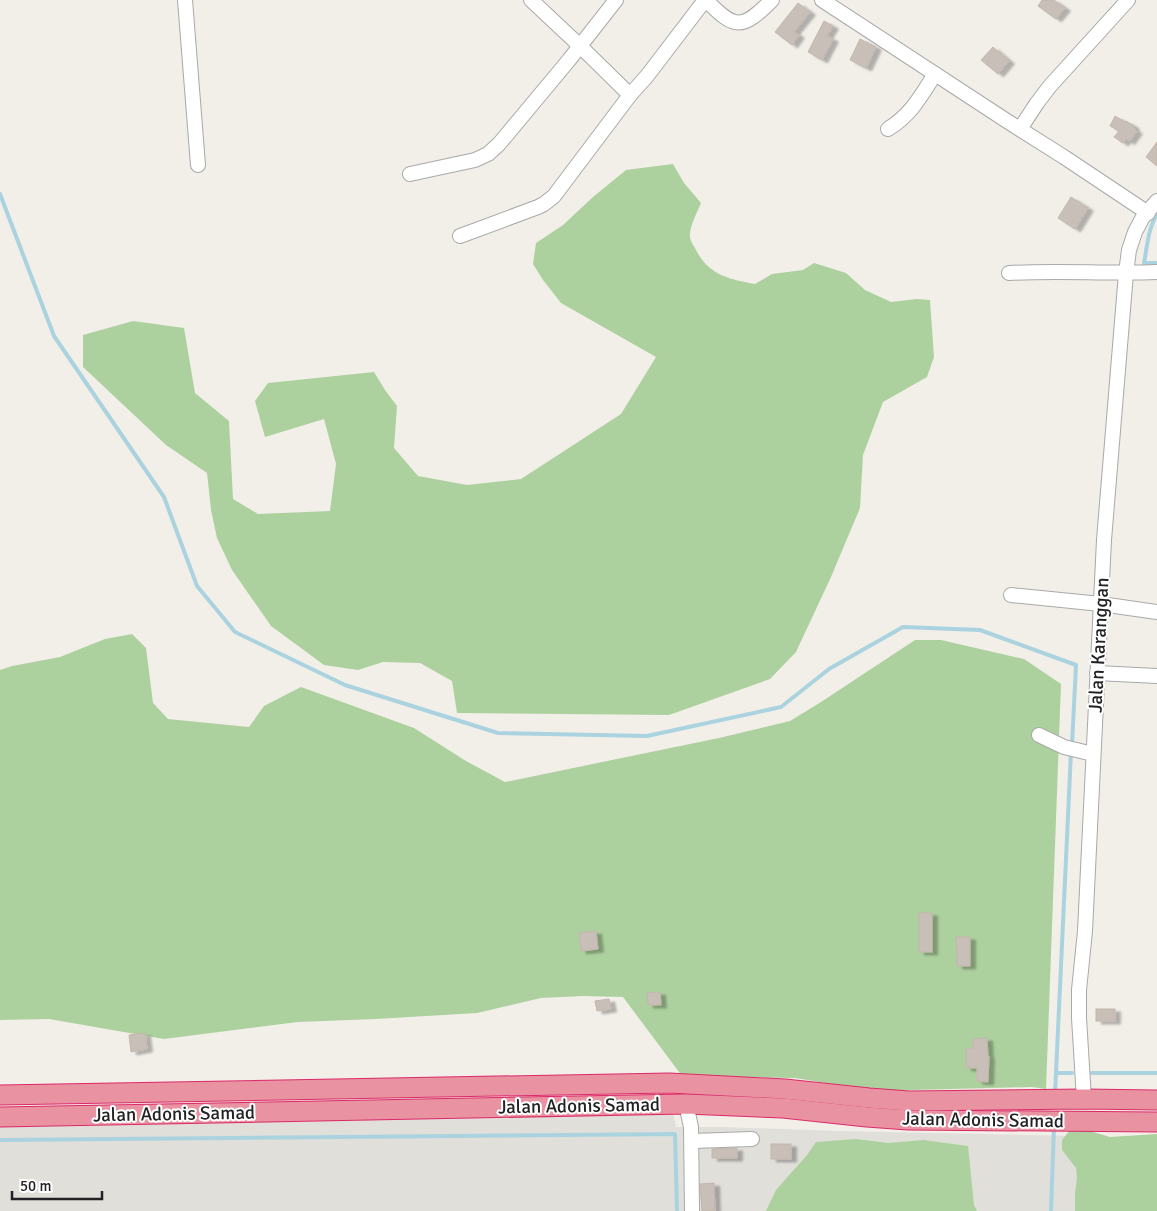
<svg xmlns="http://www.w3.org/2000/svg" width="1157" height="1211" font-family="Signika,sans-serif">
<defs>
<filter id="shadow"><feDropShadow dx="5.5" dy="3" stdDeviation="1" flood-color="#0004"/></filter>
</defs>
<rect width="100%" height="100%" fill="#f2efe9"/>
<polygon fill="#e1dfda" points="673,1112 676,1127 723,1127 840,1131 1075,1136 1157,1211 0,1211 0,1124"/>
<g fill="#add19e">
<path d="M673 164 684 183 701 203C697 213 689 227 690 237 690 240 693 245 695 248 708 275 728 279 755 284L772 274 803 270 814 263 846 273 865 290 891 302 917 299 930 300 934 357 927 377 883 402 863 455 860 508 831 577 796 652 770 679 669 715 457 713 452 681 420 663 383 662 358 670 324 665 271 626 232 570 217 538 211 510 207 473 166 445 83 367V335L133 321 184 328 195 393 229 421 233 499 258 514 330 511 336 464 324 419 265 437 255 401 268 383 374 372 385 390 397 406 394 448 418 476 467 485 521 479 621 414 656 357 561 303 543 280 533 264 536 243 563 225 593 197 626 170Z"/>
<polygon points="132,634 146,648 153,703 168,719 249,727 264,706 301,687 414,728 466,761 505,782 719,738 790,721 821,702 915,640 941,640 1024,659 1061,684 1046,1089 1032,1087 875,1091 795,1078 682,1076 623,997 583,996 541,998 477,1013 376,1019 298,1022 164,1039 49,1019 0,1020 0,670 12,666 60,657 105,639"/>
<polygon points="1073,1126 1110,1137 1157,1134 1157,1211 1075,1211 1075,1194 1077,1177 1076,1168 1062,1150 1062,1140"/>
<polygon points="856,1139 888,1143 923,1140 968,1146 974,1205 977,1211 766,1211 776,1190 807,1155 816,1142"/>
</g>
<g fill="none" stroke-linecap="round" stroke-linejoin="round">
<g stroke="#aad3df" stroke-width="4">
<polyline points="0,194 54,336 164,497 197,586 235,632 345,685 498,733 647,736 781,707 829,669 903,627 980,630 1076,665 1072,745"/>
<path d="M1157 214C1148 228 1147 248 1144 263H1157"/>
<polyline points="1056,1073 1072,1073"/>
<polyline points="1092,1073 1157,1073"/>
<polyline points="1055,1094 1071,752"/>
<polyline points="0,1140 675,1134 677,1211"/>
<polyline points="1051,1211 1054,1126"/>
</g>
</g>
<g fill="#c7bfb8" stroke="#c4b6ab" filter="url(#shadow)">
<polygon points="1042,0 1054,0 1065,8 1056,19 1038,6"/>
<polygon points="798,3 810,12 794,32 799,35 792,45 775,32"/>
<polygon points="824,21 833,26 827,36 833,39 822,60 808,52"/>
<polygon points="860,39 876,47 866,68 850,60"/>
<polygon points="993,47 1009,61 998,74 981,60"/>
<polygon points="1115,116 1125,122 1126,121 1134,126 1133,128 1137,131 1129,142 1126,139 1123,143 1114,137 1119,131 1110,126"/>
<polygon points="1157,142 1157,166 1146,157"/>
<polygon points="1071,197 1088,208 1075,229 1058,218"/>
<rect x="919" y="913" width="13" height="39"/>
<polygon points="596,931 598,949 581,951 579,933"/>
<polygon points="956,937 970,937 970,966 957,966"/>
<polygon points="660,992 661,1005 648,1005 647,993"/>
<polygon points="609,999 611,1009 597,1011 595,1001"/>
<rect x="1096" y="1009" width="19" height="12"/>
<polygon points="145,1033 147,1049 131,1052 129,1035"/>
<polygon points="987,1038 988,1056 989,1056 988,1082 977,1081 977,1068 966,1068 966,1048 973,1048 972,1039"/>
<rect x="771" y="1144" width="20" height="15"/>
<polygon points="737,1148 737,1158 712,1158 712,1149"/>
<polygon points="714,1183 715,1211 702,1211 700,1184"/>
</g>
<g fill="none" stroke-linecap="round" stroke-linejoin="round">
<defs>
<g id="minor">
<polyline points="185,0 198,165"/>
<polyline points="531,0 580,46 630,95"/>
<path d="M706 0C735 30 742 30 772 0"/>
<polyline points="822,0 1007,121 1064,157 1148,213"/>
<path d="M888 129C911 115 921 96 935 74"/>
<polyline points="1020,129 1037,103 1050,86 1128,0"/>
<polyline points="410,174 475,160 488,154 499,144 569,60 616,0"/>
<polyline points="460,236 538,207 544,204 554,196 630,95 647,76 705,0"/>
<path d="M1009 273C1058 270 1107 274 1157 272"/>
<polyline points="1011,595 1101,604 1157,612"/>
<polyline points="1097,673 1157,676"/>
<polyline points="1039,735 1064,747 1093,754"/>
<polyline points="1084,1099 1079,1018 1079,990 1085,931 1104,540 1126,273 1129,250 1135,232 1143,217 1157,201"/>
<polyline points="686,1104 691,1127 692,1211"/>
<polyline points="692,1141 752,1139"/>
</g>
<g id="highway">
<polyline points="0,1095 669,1083 785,1089 869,1098 909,1101 1084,1099 1157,1100"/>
<polyline points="0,1117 686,1104 783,1108 867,1117 908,1120 1157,1122"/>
</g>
</defs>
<use href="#minor" stroke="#a9a9a9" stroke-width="16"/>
<use href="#highway" stroke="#dc2a67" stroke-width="21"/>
<use href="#minor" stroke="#fff" stroke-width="14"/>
<use href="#highway" stroke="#e892a2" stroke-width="19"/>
</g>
<g text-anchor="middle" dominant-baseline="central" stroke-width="4" stroke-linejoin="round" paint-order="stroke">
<g font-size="19" fill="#222" stroke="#fff">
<text transform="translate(1099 645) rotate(-87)">Jalan Karanggan</text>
<text transform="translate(579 1106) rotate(-1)">Jalan Adonis Samad</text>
<text transform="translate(174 1114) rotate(-1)">Jalan Adonis Samad</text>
<text transform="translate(983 1120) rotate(1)">Jalan Adonis Samad</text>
</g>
</g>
<path d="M12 1191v8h90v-8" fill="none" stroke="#222222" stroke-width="2.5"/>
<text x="20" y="1191" font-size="15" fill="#222222" stroke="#ffffff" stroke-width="4" paint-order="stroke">50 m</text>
</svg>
